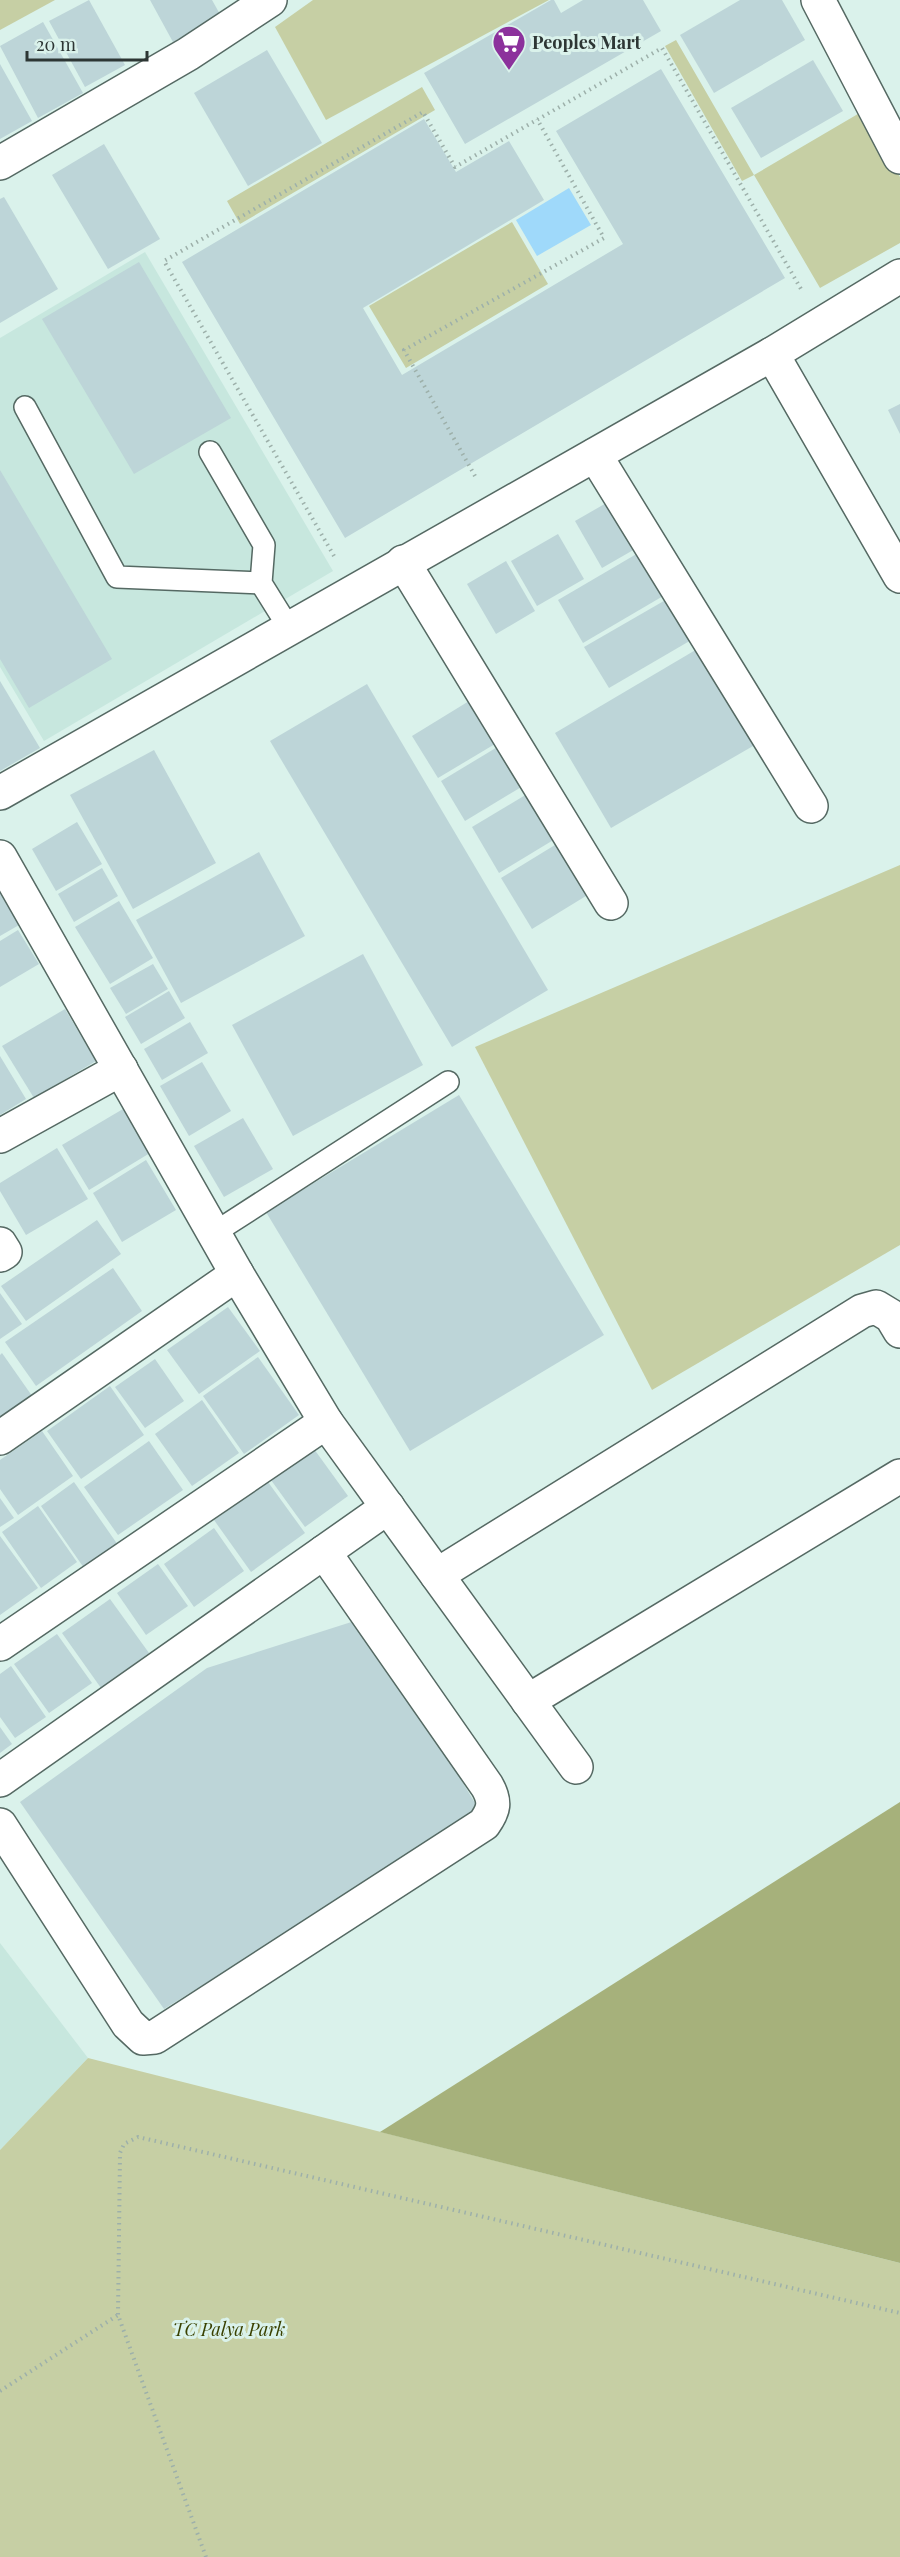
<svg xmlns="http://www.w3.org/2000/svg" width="900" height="2557" font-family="'Playfair Display',serif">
<rect width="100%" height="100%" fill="#daf2eb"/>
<g fill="#c7e7de">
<polygon points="145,252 333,571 44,741 0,667 0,338"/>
<polygon points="0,1943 88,2058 0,2150"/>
</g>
<g fill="#c6cfa4">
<polygon points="0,0 55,0 0,30"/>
<polygon points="313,0 549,0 326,120 275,27"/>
<polygon points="676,40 754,175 863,111 900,177 900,243 820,288 754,175 742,181 665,46"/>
<polygon points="422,87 435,110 240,224 227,201"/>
<polygon points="512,222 548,284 406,368 369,306"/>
<polygon points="900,865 900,1245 652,1390 475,1047"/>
<polygon points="88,2058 900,2263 900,2557 0,2557 0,2150"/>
</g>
<polygon fill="#a6b17b" points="900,1802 900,2263 380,2132"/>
<polygon fill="#9fd9fa" points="569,188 591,225 537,256 516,220"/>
<g fill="#bdd5d8">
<polygon points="89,0 125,65 85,87 49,21"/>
<polygon points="150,0 212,0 221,16 173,42"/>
<polygon points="551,0 554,0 561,13 583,0 643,0 661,31 465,144 424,73"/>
<polygon points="740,0 782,0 805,40 714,93 680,35"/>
<polygon points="43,22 83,93 38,118 0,46"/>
<polygon points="267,50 322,143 248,186 194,93"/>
<polygon points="813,60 843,111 761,158 731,108"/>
<polygon points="0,64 32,121 0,139"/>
<polygon points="661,69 785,278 345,538 182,262 424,119 456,172 509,141 544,200 363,308 402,375 623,244 556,131"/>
<polygon points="104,144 160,239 108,269 52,175"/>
<polygon points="4,197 58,289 0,323 0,199"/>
<polygon points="139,262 231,418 134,474 42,319"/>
<polygon points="900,404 900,434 888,410"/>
<polygon points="0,470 112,659 29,708 0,659"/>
<polygon points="615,498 642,545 602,568 575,521"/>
<polygon points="558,534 584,579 537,606 511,561"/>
<polygon points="645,549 670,592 583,643 558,600"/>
<polygon points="506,561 535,611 496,634 467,584"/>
<polygon points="669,598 693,639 609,688 584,647"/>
<polygon points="704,645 760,742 611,828 555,733"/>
<polygon points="0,681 40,748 0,771"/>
<polygon points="367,684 548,990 452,1047 270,741"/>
<polygon points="474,698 500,741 438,778 412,736"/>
<polygon points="504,743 528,783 465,821 441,781"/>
<polygon points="154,750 216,863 133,909 70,795"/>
<polygon points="532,791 560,836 499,873 472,827"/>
<polygon points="77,822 102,864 56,891 32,849"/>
<polygon points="568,837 599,888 532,929 501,878"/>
<polygon points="259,852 305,936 181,1003 136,920"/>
<polygon points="102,868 118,896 74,922 58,894"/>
<polygon points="0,877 26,921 0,936"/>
<polygon points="119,901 153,958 110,984 75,927"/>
<polygon points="18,930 39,964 0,987 0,941"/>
<polygon points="363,954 423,1065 293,1136 232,1025"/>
<polygon points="153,964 168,989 126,1014 110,988"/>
<polygon points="169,991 185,1018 141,1044 125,1017"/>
<polygon points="65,1009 96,1061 34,1098 2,1046"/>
<polygon points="190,1022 208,1053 162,1080 144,1049"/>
<polygon points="0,1056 26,1099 0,1115"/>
<polygon points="202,1062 231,1111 189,1136 160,1086"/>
<polygon points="459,1095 604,1335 410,1451 266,1212"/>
<polygon points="123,1109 150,1153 89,1190 62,1145"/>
<polygon points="243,1118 273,1169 224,1197 194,1146"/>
<polygon points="57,1148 88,1199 26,1235 0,1191 0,1183"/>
<polygon points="146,1160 176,1210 122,1242 93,1193"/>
<polygon points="97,1220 121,1254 26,1321 1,1286"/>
<polygon points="113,1268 142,1311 36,1386 5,1342"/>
<polygon points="0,1293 22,1324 0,1339"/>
<polygon points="228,1307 260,1351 199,1394 167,1350"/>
<polygon points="2,1353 37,1403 0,1428 0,1355"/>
<polygon points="258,1357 299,1415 244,1454 203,1396"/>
<polygon points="155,1359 184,1401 145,1428 115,1387"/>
<polygon points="110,1386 144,1435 81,1479 47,1431"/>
<polygon points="202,1400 239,1453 192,1486 155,1434"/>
<polygon points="42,1431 73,1476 18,1515 0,1489 0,1460"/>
<polygon points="149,1441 183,1490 118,1535 84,1487"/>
<polygon points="314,1449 348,1496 305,1527 271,1480"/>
<polygon points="74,1482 118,1545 84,1568 41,1506"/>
<polygon points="268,1482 305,1533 251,1572 214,1520"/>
<polygon points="0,1498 14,1518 0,1527"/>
<polygon points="38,1506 77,1562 41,1588 2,1532"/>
<polygon points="214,1528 244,1571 194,1607 164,1564"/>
<polygon points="0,1536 38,1588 0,1615"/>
<polygon points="158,1564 188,1606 146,1635 117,1593"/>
<polygon points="110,1599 149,1653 101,1688 62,1633"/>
<polygon points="364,1618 481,1813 164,2009 20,1802 207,1668"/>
<polygon points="57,1634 92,1683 49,1713 14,1664"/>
<polygon points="11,1666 46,1717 15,1738 0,1717 0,1674"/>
<polygon points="0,1727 12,1744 0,1753"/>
</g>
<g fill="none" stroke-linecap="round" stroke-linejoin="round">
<defs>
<g id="service">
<polyline points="25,407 117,577 261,583"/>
<polyline points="210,452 264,545 261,583 289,628"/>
<polyline points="214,1233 448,1082"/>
</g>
<g id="minor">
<polyline points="818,0 900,157"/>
<polyline points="772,354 900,576"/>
<polyline points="595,455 811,806"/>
<polyline points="403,562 611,903"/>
<polyline points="0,793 772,354 900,276"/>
<polyline points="0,857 237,1274 326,1422 576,1767"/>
<polyline points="0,1136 121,1069"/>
<polyline points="0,1244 5,1252 0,1255"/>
<polyline points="0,1438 237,1274"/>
<polyline points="437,1575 862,1311 876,1307 891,1316 900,1331"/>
<polyline points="0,1644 326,1422"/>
<polyline points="528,1701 900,1476"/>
<polyline points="0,1780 388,1507"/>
<path d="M0 1825 128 2024 143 2038 155 2037 484 1824C494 1810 496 1802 487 1786L324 1552"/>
</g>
<polyline id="tertiary" points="0,163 188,54 270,0"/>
</defs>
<use href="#service" stroke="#556963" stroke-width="24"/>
<use href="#minor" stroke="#556963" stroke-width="36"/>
<use href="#tertiary" stroke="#556963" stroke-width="36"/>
<g stroke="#9db0aa" stroke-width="4" stroke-dasharray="1.5 4.5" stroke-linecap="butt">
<polyline points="475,476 404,350 604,238 537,119"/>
<polyline points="334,556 164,261 423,112 455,167 662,48 801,289"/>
<polyline points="0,2391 118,2315"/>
<polyline points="206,2557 118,2315 120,2153 124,2144 138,2137 900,2313"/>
</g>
<use href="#service" stroke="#fff" stroke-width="21"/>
<use href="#minor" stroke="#fff" stroke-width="33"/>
<use href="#tertiary" stroke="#fff" stroke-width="33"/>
</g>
<defs>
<symbol id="supermarket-pin" viewBox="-11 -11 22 30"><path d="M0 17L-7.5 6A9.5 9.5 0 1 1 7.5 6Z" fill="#8c319c" stroke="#daf2eb"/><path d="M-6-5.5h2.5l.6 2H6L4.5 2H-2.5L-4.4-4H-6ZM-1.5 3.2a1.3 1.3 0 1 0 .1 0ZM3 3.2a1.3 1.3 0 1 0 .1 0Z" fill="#fff"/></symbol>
</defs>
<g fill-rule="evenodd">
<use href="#supermarket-pin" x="490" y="23" width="38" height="52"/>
</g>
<g text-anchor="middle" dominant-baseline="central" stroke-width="6" stroke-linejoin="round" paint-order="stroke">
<g font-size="18" font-weight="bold" fill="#2d3634" stroke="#daf2eb" text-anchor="start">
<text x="532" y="42">Peoples Mart</text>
</g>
<g font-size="18" font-style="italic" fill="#394100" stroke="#daf2eb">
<text x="229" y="2329">TC Palya Park</text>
</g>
</g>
<path d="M27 51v9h120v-9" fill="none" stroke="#2d3634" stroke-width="3"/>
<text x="36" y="51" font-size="18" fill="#2d3634" stroke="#daf2eb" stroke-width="4.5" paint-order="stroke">20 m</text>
</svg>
